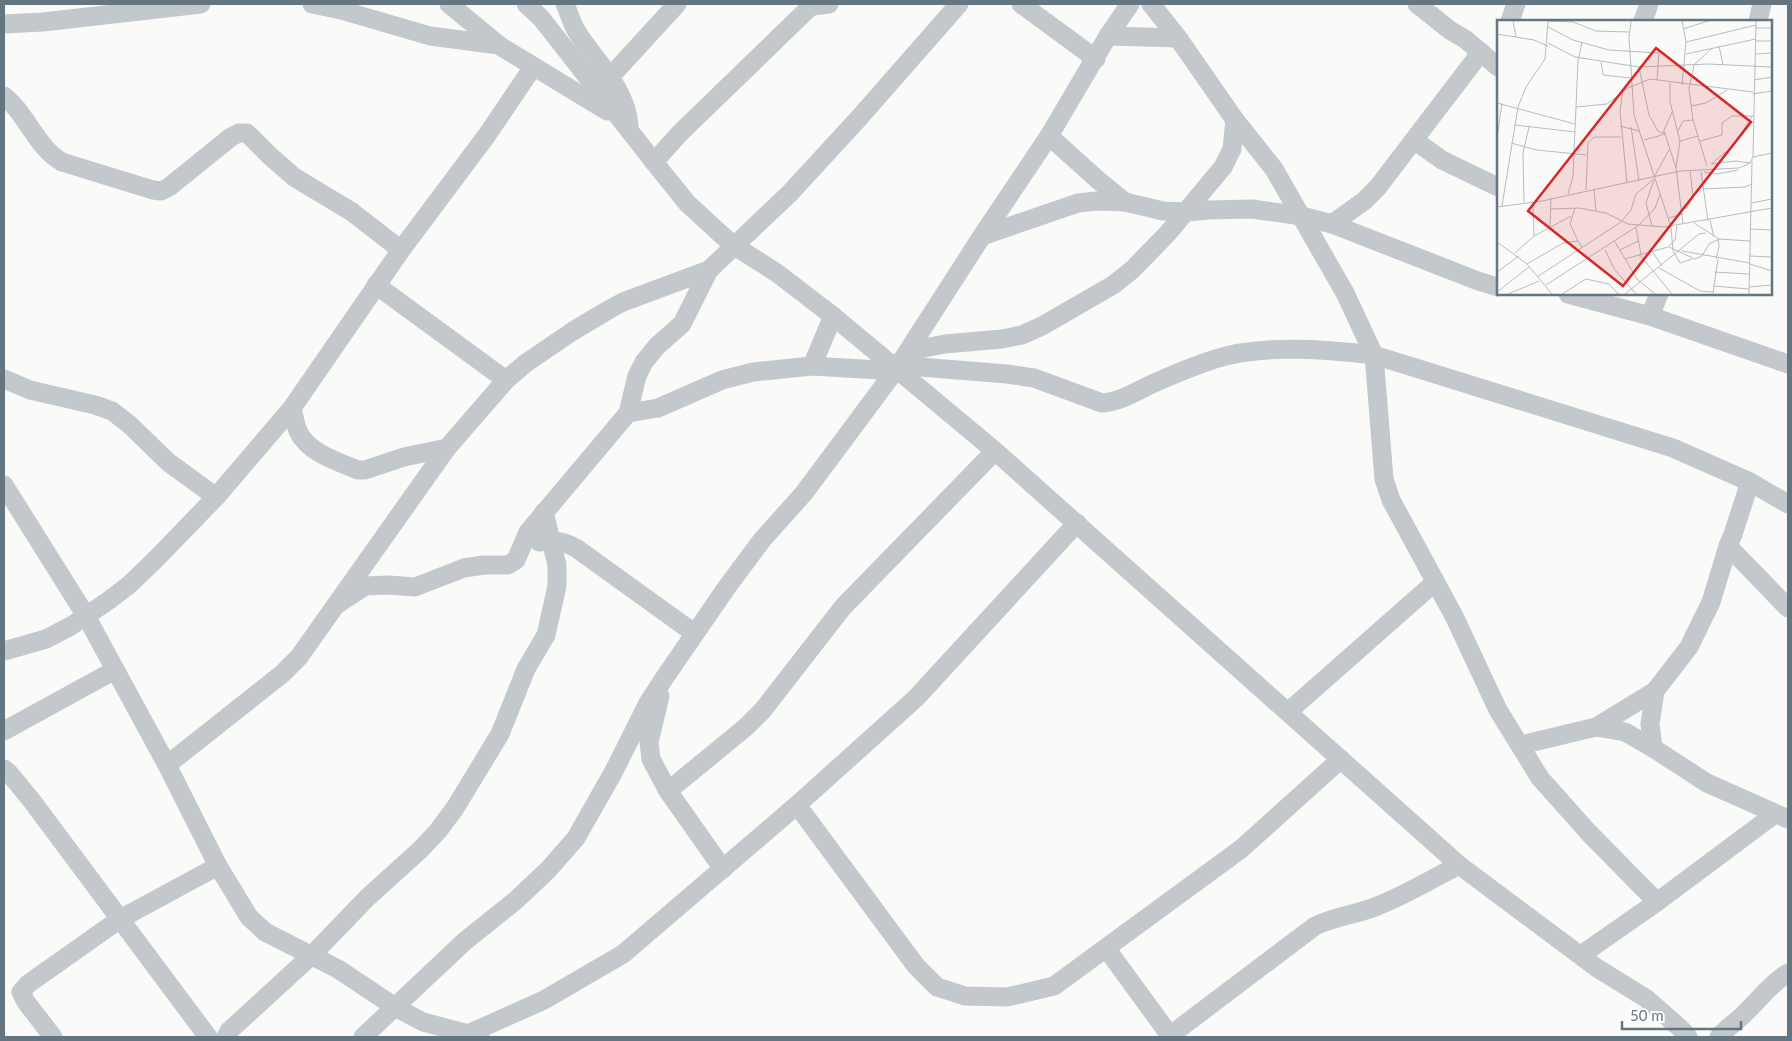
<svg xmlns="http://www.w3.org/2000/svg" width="1792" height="1041" font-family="Lato,sans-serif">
<rect width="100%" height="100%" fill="#fafaf8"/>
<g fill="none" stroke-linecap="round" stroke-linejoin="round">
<g stroke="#c3c8cc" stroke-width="19">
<polyline points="312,4 341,10 430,36 499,45"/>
<polyline points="449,4 500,46 607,111"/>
<polyline points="526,4 541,18 654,162 687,203 713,227 733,245 777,273 833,316 995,451 1459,865 1597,968 1647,999 1681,1029 1688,1037"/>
<path d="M565 4C569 13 572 24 577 32 596 62 627 89 629 126"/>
<polyline points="1021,4 1096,59"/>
<polyline points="1151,4 1178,38 1235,120 1274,169 1345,293 1374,355 1384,479 1391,500 1454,616 1498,710 1540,778 1589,833 1657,902"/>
<polyline points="1417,4 1451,31 1465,39 1498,67"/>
<polyline points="1510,21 1516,4"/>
<polyline points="1643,21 1649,4"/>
<polyline points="1758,21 1762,4"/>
<polyline points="4,24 43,22 201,4"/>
<polyline points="1108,36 1178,38"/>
<polyline points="610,77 677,4"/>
<path d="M4 96C27 114 36 147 62 162L153 190 161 191 169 187 231 137 239 133H247L270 156 294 177 352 212 401 250"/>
<polyline points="1049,136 1098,180 1125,202"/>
<polyline points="1414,140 1442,160 1498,187"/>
<polyline points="654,162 680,133 806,11 812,6 829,4"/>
<polyline points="1332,224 1364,201 1378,187 1481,52"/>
<polyline points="982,236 1078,203 1096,201 1125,202 1163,211 1187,212 1208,210 1252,209 1302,216 1332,224 1478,281 1498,287"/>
<polyline points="376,285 506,380"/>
<polyline points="1568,294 1650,316 1788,364"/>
<polyline points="1650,316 1659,294"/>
<polyline points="909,351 945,344 1002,339 1022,335 1042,326 1113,285 1132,270 1168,233 1223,167 1232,149 1235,120"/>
<path d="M903 359 920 367 1007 374 1034 378 1102 403C1120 402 1135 392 1152 384 1172 375 1194 366 1215 359 1261 344 1326 349 1374 355L1673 448 1750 482 1788 504"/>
<polyline points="812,366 833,316"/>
<polyline points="4,379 30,390 95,405 112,411 130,425 168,462 216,497"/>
<path d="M292 408C294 415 295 424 298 431 307 452 338 462 358 470H365L404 457 447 448"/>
<polyline points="628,413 658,408 722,380 753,372 812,366 879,370 891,363"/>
<polyline points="1750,482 1733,534 1728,546 1788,608"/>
<polyline points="4,485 86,616 167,765 218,866 249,917 265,932 338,969 395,1007 423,1022 480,1037"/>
<path d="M539 542C554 540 563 541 576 548L694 633"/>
<polyline points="336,605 365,586 389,585 415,587 464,568 484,565 508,565 516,560 528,532 628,413 637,376 644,362 657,346 682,324 709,270 790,193 859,118 959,4"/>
<polyline points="4,651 46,639 71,626 108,601 129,585 155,560 216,497 292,408 401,250 487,135 533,67"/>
<polyline points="660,696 649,742 651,759 668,791 723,869"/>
<polyline points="1289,711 1434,583"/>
<polyline points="1596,727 1625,732 1653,748 1707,783 1788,819"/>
<polyline points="4,731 115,670"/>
<polyline points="1521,745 1596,727 1655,691 1689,647 1711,602 1728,546"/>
<polyline points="1653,748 1650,724 1655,691"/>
<polyline points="167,765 282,674 299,657 447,448 506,380 526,363 573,331 610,309 623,302 709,270"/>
<polyline points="4,769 9,773 32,801 208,1037"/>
<polyline points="668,791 746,727 763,710 843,607 995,451"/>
<polyline points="797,805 916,966 937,987 965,996 1007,997 1054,986 1241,849 1341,759"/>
<polyline points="1106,948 1171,1037"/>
<polyline points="1581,955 1657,902 1775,814"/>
<polyline points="468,1034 544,1000 623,954 797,805 916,698 1077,523"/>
<polyline points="53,1037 26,1002 21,992 28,984 120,919 218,866"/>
<polyline points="226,1037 229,1031 312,955 367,898 420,850 438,831 455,808 500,734 526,669 546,635 557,586 557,565 544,512"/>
<polyline points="363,1037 465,941 515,901 548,870 576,838 614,771 648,703 665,677 727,587 762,540 804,493 897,368 982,236 1049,136 1108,36 1130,4"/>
<path d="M1168 1037 1315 926C1336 916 1354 915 1375 907 1404 896 1432 879 1459 865"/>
<path d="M1719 1037C1727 1027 1737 1022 1745 1013 1760 999 1771 983 1788 973"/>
</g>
</g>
<g transform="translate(1497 20)">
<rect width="275" height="275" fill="#fafaf8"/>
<path fill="none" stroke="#b5bdc2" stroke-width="1" d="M16 1 19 17M51 1 76 2 99 11 132 12M134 1 132 18 137 95 174 207 176 231 183 243 195 239M51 7 76 20 112 30 162 33 160 60M259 8H275M186 9 211 1M0 14 37 20 51 26M259 21H275M189 22 259 5M51 23 78 37 142 47 211 44 275 47M222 26 226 45M189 34 259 19M258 34 275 33M104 42 106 55 133 58M142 47 152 95 161 111 169 115M257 60 275 57M173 63V82L183 121 179 148M185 65 189 22 185 1M126 71 123 91 130 163M256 74 275 71M0 83 78 104M194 86 209 83 230 70M79 87 110 84 131 68 153 59 256 72M18 105 78 112M123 106 142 111M134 107 142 161M167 111 179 148 186 204M181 111 186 101 196 100M0 119 5 83M147 120 165 115 175 92M183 121 201 116M203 121 225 115V103L235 96H255M14 123 40 130 89 135M256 137 275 133M214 144 236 126 256 95M215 144 239 141 253 143M210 146 196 100 192 69 197 45 215 28M204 152 211 201M207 152 220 154 241 150M157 157 172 130M97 169 99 191M206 169 248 167 255 164M89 170 91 123 97 117H124M71 174 76 156 81 41 85 22M27 182 26 133 32 107M36 182 37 216M254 183 275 179M5 186 21 87 29 67 48 39 51 1M0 187 45 181 183 151 242 148 253 143 256 137 259 1M78 188 73 204 81 221M54 189 82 188 109 193 131 204 167 207 275 188M185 189 190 188 196 176 193 150M171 198 186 194M213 200 217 217M197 203 222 219 253 221M53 206 54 178M155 206 149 183 157 160M139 208 144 234M253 209 275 210M0 222 30 244 55 274M118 222 140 259 158 274M172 227 198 239 205 236 212 224 222 219M108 230 118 250 139 274M123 230 141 221M155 231 165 246M185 231 253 243M18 233 37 216 74 196M142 234 175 274M253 236 275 237M128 239 171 227 178 220 180 206M219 239 222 227 221 219M30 244 66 223 81 221 85 227M253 244 275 251M162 248 203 271 216 272M0 252 22 236M217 252 252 254M40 257 124 202 134 190 139 174 157 159M49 265 142 205 158 188 163 175M216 266 252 269M252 267 275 265M0 272 32 247M216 273 221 239M11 274 42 261M65 274 89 259 112 264 121 274M128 274 202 214 209 213M252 274 255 141"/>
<path fill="#d62828" fill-opacity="0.15" stroke="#d62828" stroke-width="2.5" d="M159 28 254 102 126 266 31 191Z"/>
<rect width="275" height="275" fill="none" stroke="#657683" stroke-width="2.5"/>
</g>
<rect width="1792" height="1041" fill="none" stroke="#657683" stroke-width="10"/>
<path d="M1622 1021v8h119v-8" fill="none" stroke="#657683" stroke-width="2.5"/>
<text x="1630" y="1021" font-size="15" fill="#657683" stroke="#ffffff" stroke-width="4" paint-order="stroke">50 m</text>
</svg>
